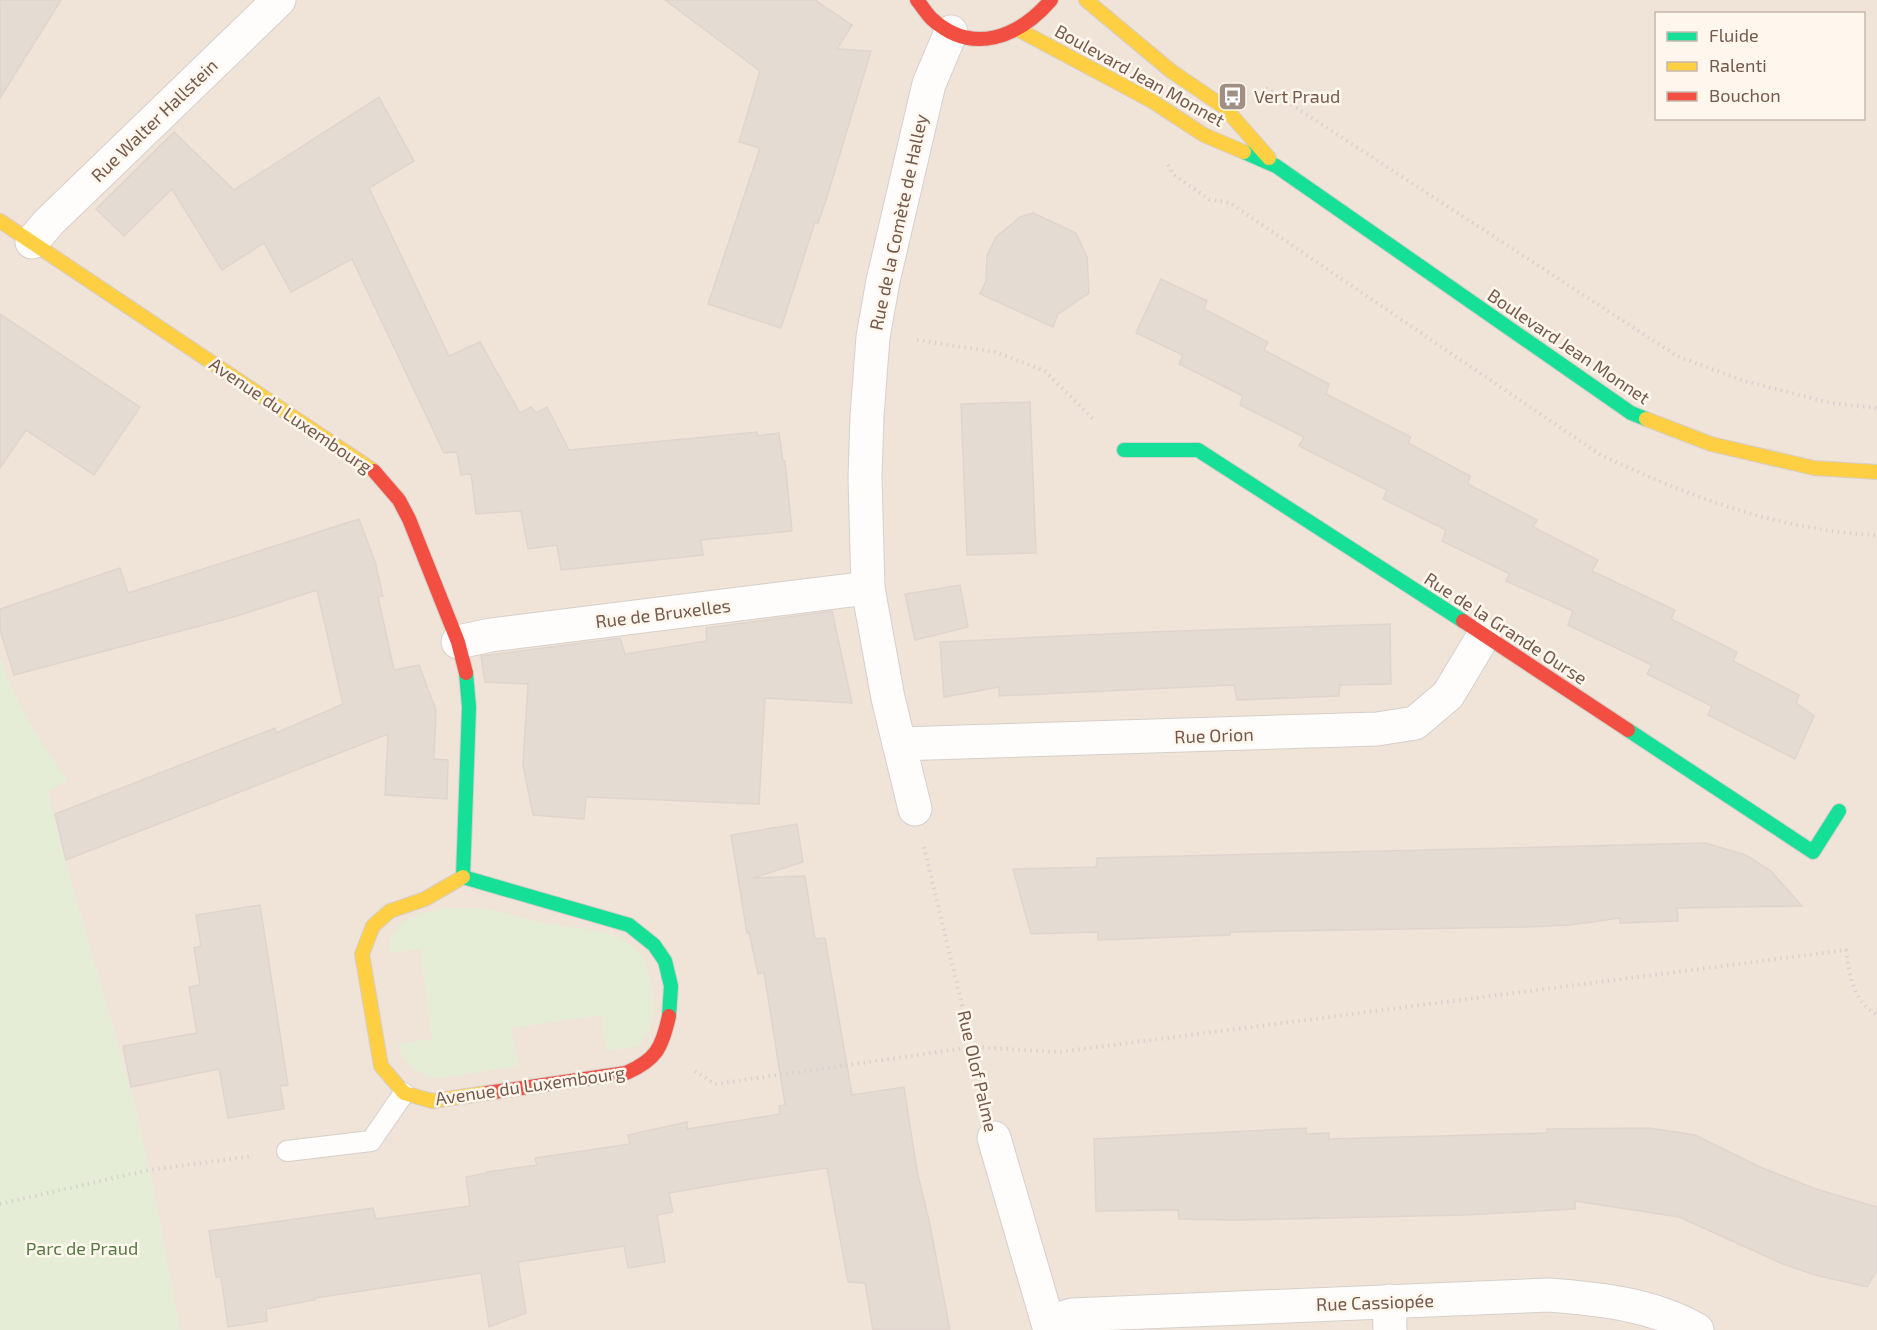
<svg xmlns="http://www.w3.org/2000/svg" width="1877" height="1330" font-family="'Exo 2',sans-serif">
<rect width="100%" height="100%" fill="#f7f2ec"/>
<path fill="#f0e4d9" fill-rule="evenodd" d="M0 0H1877V1330H0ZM1656 14H1864V118H1656Z"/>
<g fill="#e5edd7">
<path d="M0 656C12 699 42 743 67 780L48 792C73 897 107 999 134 1103 153 1178 166 1254 180 1330H0Z"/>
<path d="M444 908C457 909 472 907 485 909 505 912 524 919 544 923 570 929 605 927 628 943 645 954 649 972 652 990 656 1013 653 1028 639 1046L607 1051 601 1015 511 1028 518 1066 440 1078C422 1077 400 1064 399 1044L432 1039 420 949 389 953C390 919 416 915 444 908Z"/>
</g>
<g fill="#e4dbd3" stroke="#e0d5ce" stroke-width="1.5">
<polygon points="0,0 61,0 0,98"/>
<polygon points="665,0 815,0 852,25 837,49 871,51 827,197 818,223 815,222 781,328 708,304 760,148 739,142 760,71"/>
<polygon points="379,97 414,161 369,188 449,356 480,342 520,413 531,407 536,413 547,407 569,450 757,432 757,436 779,433 783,461 785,461 792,531 701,540 703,555 561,570 557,545 528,549 521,511 476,514 471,474 461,475 457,452 444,453 352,259 291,292 264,243 222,270 172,189 124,236 96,209 174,132 234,190"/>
<polygon points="1033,213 1076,233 1087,257 1089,293 1058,314 1053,327 980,294 986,281 987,256 996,237 1020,217"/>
<polygon points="1161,279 1207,301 1204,309 1268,342 1264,350 1329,384 1326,394 1411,437 1408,443 1470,476 1468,484 1537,520 1533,527 1598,560 1592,571 1675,610 1671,619 1737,652 1733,661 1799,695 1796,703 1814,716 1795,759 1708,715 1712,706 1647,674 1652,665 1568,625 1573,611 1506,581 1510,574 1442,541 1446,530 1383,499 1387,490 1299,446 1304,437 1240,405 1243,396 1179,364 1183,355 1136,333"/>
<polygon points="0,314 140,407 94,475 26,430 0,468"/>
<polygon points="1030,402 1036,553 967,555 961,404"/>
<polygon points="359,519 375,562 383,596 378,597 394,670 419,665 436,710 434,759 448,760 447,799 385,795 388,734 66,860 55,814 275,728 276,733 343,704 317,590 237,616 14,675 0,630 0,609 120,568 128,593"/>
<polygon points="960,585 968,627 915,640 905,594"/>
<polygon points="832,611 852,703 765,698 759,804 586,797 584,819 533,815 523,765 528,684 485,682 481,656 620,638 625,654 707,641 706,628"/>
<polygon points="1390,624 1391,684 1340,685 1339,696 1237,700 1234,685 999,696 999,687 944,697 940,642 1148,632"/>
<polygon points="797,824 803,862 753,878 805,876 815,939 825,938 852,1095 904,1087 917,1171 930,1225 950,1330 873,1330 865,1283 848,1282 827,1168 739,1181 669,1193 673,1212 657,1215 665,1262 628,1268 624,1246 518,1262 526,1313 489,1327 481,1273 315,1298 315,1300 266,1309 267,1321 228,1327 221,1277 216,1277 209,1231 373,1208 376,1219 470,1206 466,1177 487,1173 487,1172 537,1165 535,1158 630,1144 628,1135 687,1122 687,1129 780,1114 779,1106 785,1105 764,972 758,974 749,932 747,933 731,835"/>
<polygon points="1705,843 1746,855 1771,871 1802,906 1677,908 1678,921 1620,923 1620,918 1570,925 1526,927 1230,932 1230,935 1098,940 1098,932 1031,934 1013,869 1096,867 1097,858"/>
<polygon points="260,905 288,1085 280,1086 284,1109 228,1118 219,1069 131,1087 123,1046 197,1033 189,987 200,985 194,948 201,946 196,915"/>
<polygon points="1306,1128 1306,1134 1329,1133 1329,1139 1547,1133 1547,1129 1649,1128 1695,1135 1760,1167 1816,1189 1877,1207 1877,1270 1867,1287 1815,1275 1783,1264 1679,1217 1575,1201 1575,1209 1465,1215 1236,1220 1179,1219 1178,1210 1096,1211 1094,1139"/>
</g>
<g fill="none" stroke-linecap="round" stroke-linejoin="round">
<defs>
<polyline id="lane" points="287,1151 371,1141 404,1093"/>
<g id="street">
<polyline points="32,242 48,223 279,0"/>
<polyline points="458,642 491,635 868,588"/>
<polyline points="899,744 1377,729 1415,723 1448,695 1484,635"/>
<polyline points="915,809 888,698 868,588 865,477 867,416 873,337 883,281 929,84 951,32"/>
<polyline points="994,1138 1050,1330"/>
<polyline points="1389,1301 1390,1330"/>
<path d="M1048 1322 1072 1315 1549 1295C1599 1299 1652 1304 1697 1330"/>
</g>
<g id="fast">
<polyline points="1244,152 1276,166 1631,413 1646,419"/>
<polyline points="1124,450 1198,450 1463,621"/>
<polyline points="1628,730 1813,852 1839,811"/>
<polyline points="463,877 469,707 466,673"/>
<polyline points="463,877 629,925 654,945 665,961 671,986 669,1016"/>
</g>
<g id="slow">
<polyline points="1086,0 1171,71 1224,107 1269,158"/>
<polyline points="1019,30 1152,101 1204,135 1244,152"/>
<polyline points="0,221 374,471"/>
<polyline points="1646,419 1711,444 1814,468 1877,472"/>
<polyline points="463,877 425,899 390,911 373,926 362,954 381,1066 404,1093 432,1101 487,1093"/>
</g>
<g id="jam">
<path d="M917 0C922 6 926 13 932 19 973 56 1019 37 1051 0"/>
<polyline points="374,471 399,500 409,519 458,642 466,673"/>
<polyline points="1463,621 1628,730"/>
<path d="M487 1093 626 1073C656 1060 662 1048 669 1016"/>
</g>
</defs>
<use href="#lane" stroke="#d6cfca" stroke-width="22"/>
<use href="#street" stroke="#d6cfca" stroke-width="35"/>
<use href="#fast" stroke="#d6cec8" stroke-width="16"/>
<use href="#slow" stroke="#d6cec8" stroke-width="16"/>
<use href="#jam" stroke="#d6cec8" stroke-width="16"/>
<g stroke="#dad2cf" stroke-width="4" stroke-dasharray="1.5 4.5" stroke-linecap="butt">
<polyline points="1266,88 1677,356 1744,381 1831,403 1877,408"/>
<path d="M1168 165 1174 175 1209 199 1230 203 1599 454C1687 496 1779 531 1877 535"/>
<polyline points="917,340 995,352 1045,371 1094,420"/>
<polyline points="924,847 984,1097"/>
<path d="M695 1071 715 1084 973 1047 1059 1052 1846 950C1850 976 1852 1000 1877 1015"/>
<polyline points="0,1204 149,1170 253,1156"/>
</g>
<use href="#lane" stroke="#fefdfc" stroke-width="20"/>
<use href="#street" stroke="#fefdfc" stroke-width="33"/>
<use href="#fast" stroke="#16e098" stroke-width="14"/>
<use href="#slow" stroke="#ffcf43" stroke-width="14"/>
<use href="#jam" stroke="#f24e42" stroke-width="14"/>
</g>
<defs>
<symbol id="bus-square" viewBox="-11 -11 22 22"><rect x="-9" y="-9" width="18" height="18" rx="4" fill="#a28f84" stroke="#fff7ed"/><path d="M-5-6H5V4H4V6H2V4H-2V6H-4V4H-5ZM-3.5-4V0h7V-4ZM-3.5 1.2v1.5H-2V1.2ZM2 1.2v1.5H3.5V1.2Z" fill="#fff"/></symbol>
</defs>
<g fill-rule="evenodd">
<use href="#bus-square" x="1216" y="80" width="33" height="33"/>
</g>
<g text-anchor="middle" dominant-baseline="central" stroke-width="5" stroke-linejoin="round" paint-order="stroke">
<g font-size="18" fill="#75594c" stroke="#fff7ed">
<text transform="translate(1140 75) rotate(29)">Boulevard Jean Monnet</text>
<text transform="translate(154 120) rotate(-44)">Rue Walter Hallstein</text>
<text transform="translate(898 222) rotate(-78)">Rue de la Comète de Halley</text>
<text transform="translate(1569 346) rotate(34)">Boulevard Jean Monnet</text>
<text transform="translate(291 415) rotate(34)">Avenue du Luxembourg</text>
<text transform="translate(663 613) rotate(-7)">Rue de Bruxelles</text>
<text transform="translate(1506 628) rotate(33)">Rue de la Grande Ourse</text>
<text transform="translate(1214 735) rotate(-2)">Rue Orion</text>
<text transform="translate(978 1071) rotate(77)">Rue Olof Palme</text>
<text transform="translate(530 1085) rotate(-8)">Avenue du Luxembourg</text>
<text transform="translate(1375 1302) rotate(-2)">Rue Cassiopée</text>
</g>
<g font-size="18" fill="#75594c" stroke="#fff7ed" text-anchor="start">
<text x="1254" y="96">Vert Praud</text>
</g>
<g font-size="18" fill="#567a43" stroke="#fff7ed">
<text x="82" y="1248">Parc de Praud</text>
</g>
</g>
<rect x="1655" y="12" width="210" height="108" fill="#fff7ed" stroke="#c8b8ad" stroke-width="1.5"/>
<rect x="1667" y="32" width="30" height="9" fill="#16e098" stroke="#c8b8ad" stroke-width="1.5"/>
<text x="1709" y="42" font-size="18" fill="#75594c">Fluide</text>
<rect x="1667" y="62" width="30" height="9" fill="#ffcf43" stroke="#c8b8ad" stroke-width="1.5"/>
<text x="1709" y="72" font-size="18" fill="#75594c">Ralenti</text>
<rect x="1667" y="92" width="30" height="9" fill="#f24e42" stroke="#c8b8ad" stroke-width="1.5"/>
<text x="1709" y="102" font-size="18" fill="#75594c">Bouchon</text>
</svg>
